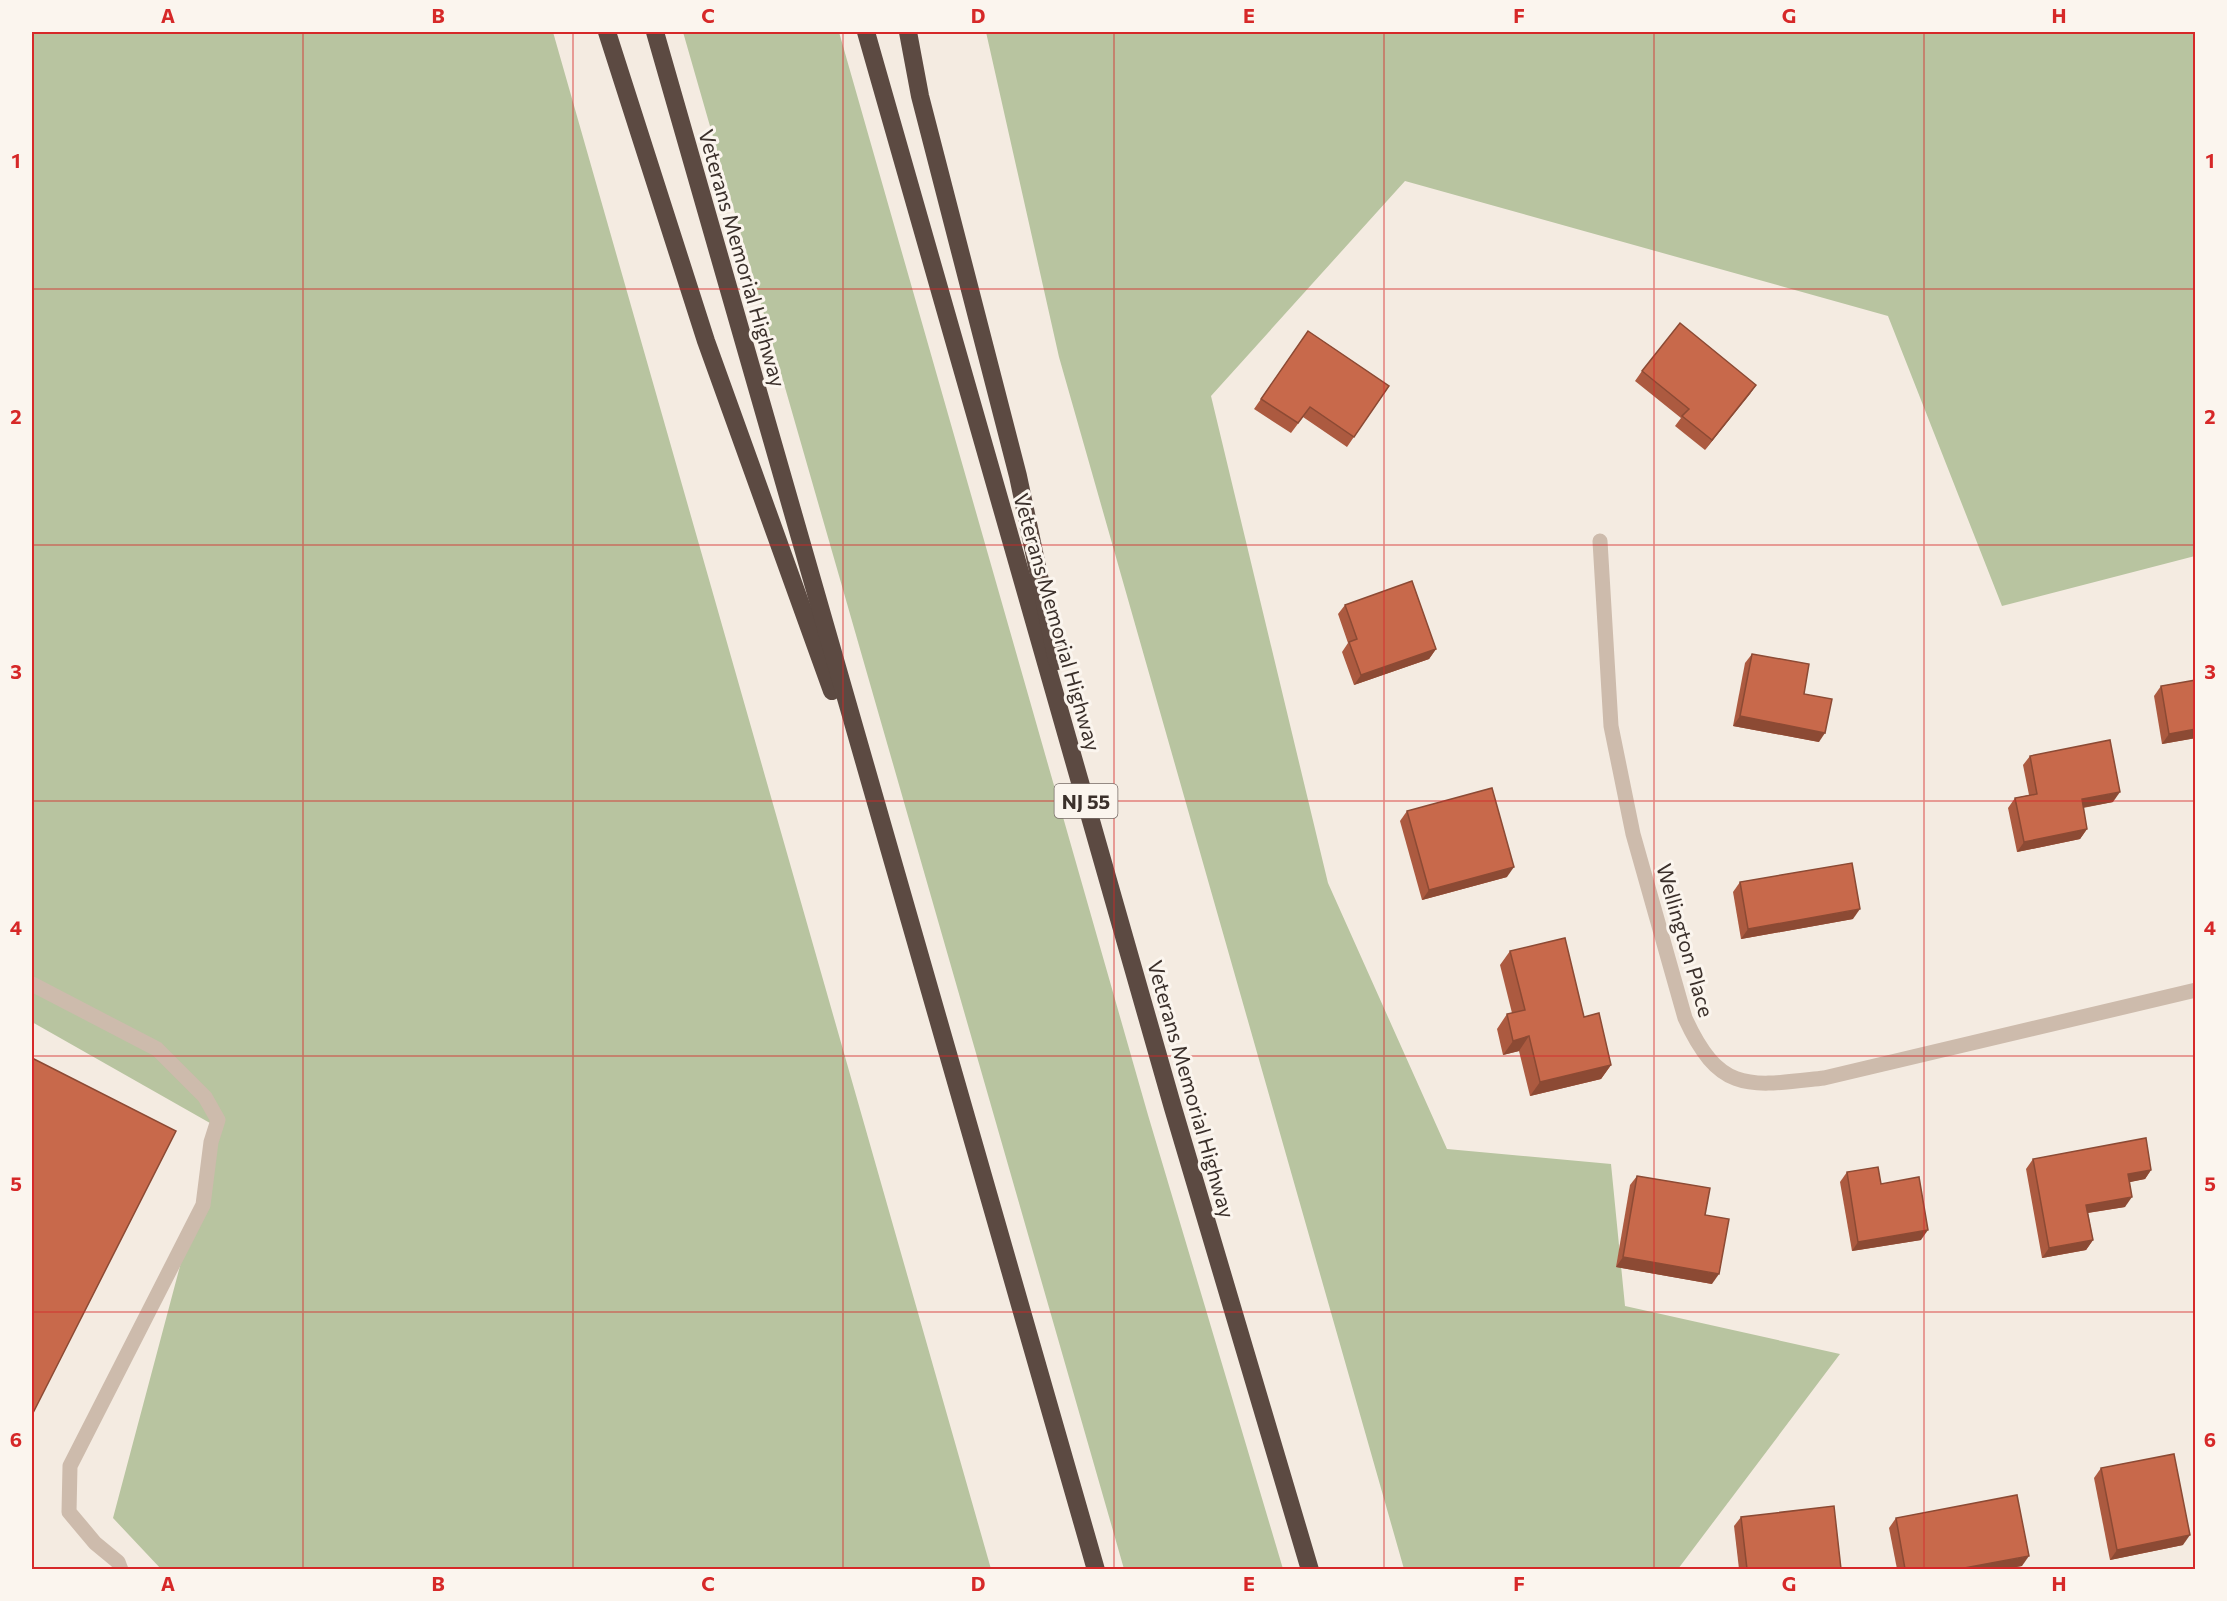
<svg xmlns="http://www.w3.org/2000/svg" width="2227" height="1601" font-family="Commissioner,sans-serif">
<rect width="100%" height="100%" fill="#f4ebe1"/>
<g fill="#b8c4a0">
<polygon points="32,32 553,32 991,1569 161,1569 113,1518 217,1127 32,1022"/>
<polygon points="683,32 839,32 1148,1115 1283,1569 1124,1569"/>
<polygon points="986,32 2195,32 2195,556 2002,606 1888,316 1405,181 1211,396 1328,883 1447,1149 1611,1164 1625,1306 1840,1354 1678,1569 1404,1569 1059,357"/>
</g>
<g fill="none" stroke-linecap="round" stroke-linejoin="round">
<polyline stroke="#cdbbac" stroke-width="15" points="32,984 157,1049 205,1097 218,1120 211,1142 203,1205 70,1466 69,1512 95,1543 118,1562 121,1570"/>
<path stroke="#cdbbac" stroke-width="15" d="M1600 541 1611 726 1633 834 1685 1018C1720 1095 1750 1086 1824 1078L2196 990"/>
<g stroke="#5c4a42" stroke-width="18">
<polyline points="607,32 706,341 832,691"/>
<polyline points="655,32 1096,1570"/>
<polyline points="866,32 1173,1108 1310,1570"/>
<polyline points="908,32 920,96 1018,476 1057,661"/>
</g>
</g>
<g fill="#ac5a40">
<polygon points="1308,331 1389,386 1347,447 1303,417 1291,433 1254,409"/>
<polygon points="1642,371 1756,385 1705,450 1675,426 1681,418 1635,381"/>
<polygon points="1345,605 1436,649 1429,659 1354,685 1342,652 1348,643 1338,614"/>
<polygon points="1752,654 1804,694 1819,742 1733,726 1745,663"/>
<polygon points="2196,680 2196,738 2162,744 2154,696 2161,686"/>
<polygon points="2030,756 2113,802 2083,808 2087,829 2080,839 2017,852 2008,808 2015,798 2029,795 2023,765"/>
<polygon points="1407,811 1507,877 1422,900 1400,821"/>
<polygon points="1740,882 1853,919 1741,939 1733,892"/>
<polygon points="1510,951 1584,1017 1611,1065 1601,1079 1530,1096 1519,1051 1503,1055 1497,1029 1507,1014 1512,1013 1500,965"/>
<polygon points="2033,1159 2151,1170 2145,1179 2129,1182 2125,1207 2088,1213 2093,1240 2086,1250 2042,1258 2026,1169"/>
<polygon points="1847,1172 1881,1184 1921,1240 1852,1251 1840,1182"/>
<polygon points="1637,1176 1712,1284 1616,1267 1630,1185"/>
<polygon points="2101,1468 2183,1545 2110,1560 2094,1478"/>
<polygon points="1741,1517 1841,1569 1739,1569 1734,1526"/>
<polygon points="1896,1518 2022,1566 2005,1569 1897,1569 1889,1528"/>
</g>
<g fill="#8c4a34">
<polygon points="1756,385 1750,394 1705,450 1712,440"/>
<polygon points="1436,649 1429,659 1354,685 1361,675"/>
<polygon points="1740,716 1825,733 1819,742 1733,726"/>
<polygon points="2196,729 2196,738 2162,744 2169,734"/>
<polygon points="2120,792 2113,802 2075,809 2082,799"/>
<polygon points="2087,829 2080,839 2017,852 2024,842"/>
<polygon points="1514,867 1507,877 1422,900 1429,890"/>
<polygon points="1860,909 1853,919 1741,939 1748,929"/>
<polygon points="1529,1036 1519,1051 1503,1055 1513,1041"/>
<polygon points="1611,1065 1601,1079 1530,1096 1540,1082"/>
<polygon points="2151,1170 2145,1179 2121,1184 2128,1174"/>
<polygon points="2132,1197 2125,1207 2080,1214 2086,1205"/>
<polygon points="1928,1230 1921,1240 1852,1251 1858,1242"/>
<polygon points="2093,1240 2086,1250 2042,1258 2049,1248"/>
<polygon points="1623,1257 1719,1274 1712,1284 1616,1267"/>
<polygon points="2190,1535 2183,1545 2110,1560 2117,1550"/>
<polygon points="2029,1556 2022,1566 2005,1569 1959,1569"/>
</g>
<g fill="#c8694b" stroke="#8c4a34" stroke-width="1.5">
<polygon points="1680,323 1756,385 1712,440 1682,416 1689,409 1642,371"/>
<polygon points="1308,331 1389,386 1354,437 1310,407 1298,423 1261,399"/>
<polygon points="1412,581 1436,649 1361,675 1349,642 1357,639 1345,605"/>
<polygon points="1752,654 1809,664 1804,694 1832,699 1825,733 1740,716"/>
<polygon points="2196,680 2196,729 2169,734 2161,686"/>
<polygon points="2110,740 2120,792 2082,799 2087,829 2024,842 2015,798 2037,794 2030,756"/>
<polygon points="1492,788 1514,867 1429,890 1407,811"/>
<polygon points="1852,863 1860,909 1748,929 1740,882"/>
<polygon points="1565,938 1584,1017 1599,1013 1611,1065 1540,1082 1529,1036 1513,1041 1507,1014 1525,1010 1510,951"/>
<polygon points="32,1058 176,1131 32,1415"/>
<polygon points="2146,1138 2151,1170 2128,1174 2132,1197 2086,1205 2093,1240 2049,1248 2033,1159"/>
<polygon points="1878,1167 1881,1184 1919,1177 1928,1230 1858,1242 1847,1172"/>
<polygon points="1637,1176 1710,1188 1705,1215 1729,1219 1719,1274 1623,1257"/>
<polygon points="2174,1454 2190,1535 2117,1550 2101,1468"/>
<polygon points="2017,1495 2029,1556 1959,1569 1905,1569 1896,1518"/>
<polygon points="1834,1506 1841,1569 1747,1569 1741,1517"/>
</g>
<path fill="none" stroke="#d62828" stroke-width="1.5" stroke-opacity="0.55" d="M303 32V1570M573 32V1570M843 32V1570M1114 32V1570M1384 32V1570M1654 32V1570M1924 32V1570M32 289H2196M32 545H2196M32 801H2196M32 1056H2196M32 1312H2196"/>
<g text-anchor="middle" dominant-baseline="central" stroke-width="6" stroke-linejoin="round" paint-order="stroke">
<rect fill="#fbf5ee" stroke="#756b66" stroke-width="1.5" x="1054.5" y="784" width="63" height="34" rx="4.5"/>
<g font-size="20" font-weight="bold" fill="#3b302b">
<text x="1086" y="801">NJ 55</text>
</g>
<g font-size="21" fill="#3b302b" stroke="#fbf5ee">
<text transform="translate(743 258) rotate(74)">Veterans Memorial Highway</text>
<text transform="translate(1058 622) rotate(74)">Veterans Memorial Highway</text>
<text transform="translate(1686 940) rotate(74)">Wellington Place</text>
<text transform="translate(1192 1089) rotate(74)">Veterans Memorial Highway</text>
</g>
</g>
<rect width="2227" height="1601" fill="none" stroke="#fbf5ee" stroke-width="66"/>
<rect x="33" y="33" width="2161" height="1535" fill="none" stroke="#d62828" stroke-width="2"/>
<g font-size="20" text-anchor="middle" font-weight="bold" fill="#d62828">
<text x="168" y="23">A</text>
<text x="438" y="23">B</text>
<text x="708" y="23">C</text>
<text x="978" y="23">D</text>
<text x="1249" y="23">E</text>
<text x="1519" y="23">F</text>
<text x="1789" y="23">G</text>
<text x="2059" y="23">H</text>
<text x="16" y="168">1</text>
<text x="2210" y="168">1</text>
<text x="16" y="424">2</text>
<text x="2210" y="424">2</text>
<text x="16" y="679">3</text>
<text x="2210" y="679">3</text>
<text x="16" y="935">4</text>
<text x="2210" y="935">4</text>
<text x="16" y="1191">5</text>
<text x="2210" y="1191">5</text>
<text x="16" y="1447">6</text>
<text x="2210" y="1447">6</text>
<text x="168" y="1591">A</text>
<text x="438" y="1591">B</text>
<text x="708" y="1591">C</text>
<text x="978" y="1591">D</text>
<text x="1249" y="1591">E</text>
<text x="1519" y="1591">F</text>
<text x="1789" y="1591">G</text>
<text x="2059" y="1591">H</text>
</g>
</svg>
